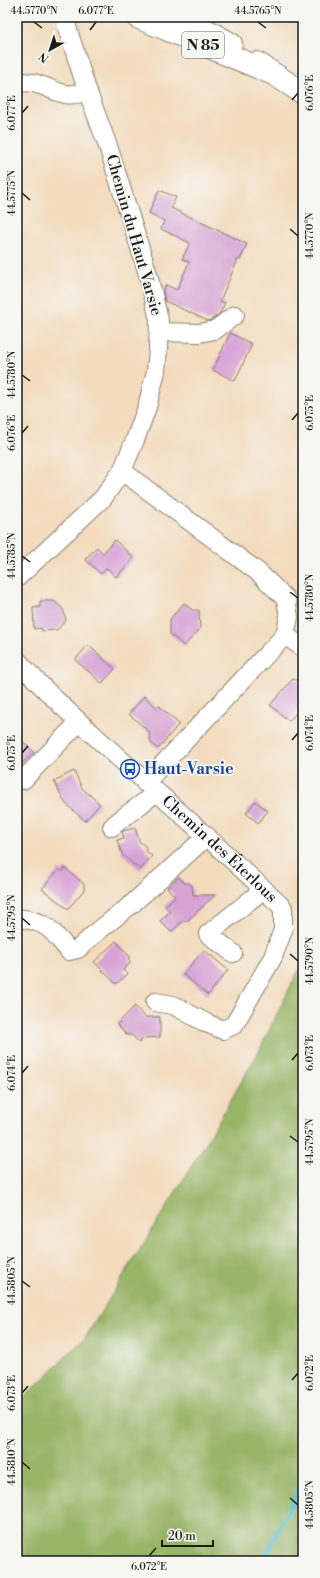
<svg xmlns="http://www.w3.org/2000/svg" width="320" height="1578" font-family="'Libre Bodoni',serif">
<rect width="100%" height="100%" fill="#f6f6f2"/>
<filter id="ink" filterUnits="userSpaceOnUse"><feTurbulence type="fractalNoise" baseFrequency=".025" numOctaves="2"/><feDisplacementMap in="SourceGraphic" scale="8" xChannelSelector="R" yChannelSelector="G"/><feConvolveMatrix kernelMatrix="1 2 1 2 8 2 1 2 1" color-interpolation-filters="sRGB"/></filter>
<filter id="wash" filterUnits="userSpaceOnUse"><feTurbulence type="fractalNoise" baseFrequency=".012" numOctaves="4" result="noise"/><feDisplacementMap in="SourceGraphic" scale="16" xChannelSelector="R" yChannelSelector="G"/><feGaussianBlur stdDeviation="0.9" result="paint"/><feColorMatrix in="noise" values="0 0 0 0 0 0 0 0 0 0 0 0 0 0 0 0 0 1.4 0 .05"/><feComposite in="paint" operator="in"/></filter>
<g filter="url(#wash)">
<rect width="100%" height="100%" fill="#f3dbbd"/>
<polygon fill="#98b567" stroke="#5a6842" points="303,961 303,1561 17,1561 17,1404 85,1338 206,1143 258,1053"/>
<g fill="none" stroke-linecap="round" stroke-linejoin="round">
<polyline stroke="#51bbce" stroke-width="5" points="263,1561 303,1480"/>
</g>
<g id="blocks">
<g fill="#d7a2d5">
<polygon points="159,190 176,197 171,208 247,244 240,260 238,259 220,301 225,303 220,313 211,320 208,321 165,301 163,291 166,285 177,290 189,262 182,259 190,243 161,229 164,221 149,213"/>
<polygon points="230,333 252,344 235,381 213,370"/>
<polygon points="115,540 134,558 116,577 107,568 101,574 85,559 97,547 103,553"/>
<polygon points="40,601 54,601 63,609 66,620 57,630 42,631 41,628 34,629 33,608 40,607"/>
<polygon points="184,603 192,610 199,610 200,629 184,646 170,634 170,619"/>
<polygon points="88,645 115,669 102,683 75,660"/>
<polygon points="293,679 303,682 303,717 297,712 289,721 270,705"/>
<polygon points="144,696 157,708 159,706 179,724 158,749 151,743 149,732 129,714"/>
<polygon points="17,736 34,752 17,768"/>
<polygon points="74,771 82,788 100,804 85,821 65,803 54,781"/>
<polygon points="255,801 268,811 258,823 246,813"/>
<polygon points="135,828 139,841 147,848 145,850 152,856 140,870 122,854 117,840 124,838 122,832 123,831"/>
<polygon points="65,868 84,884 84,890 68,909 42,889 59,869 62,872"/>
<polygon points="179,877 184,883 189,883 192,886 193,895 215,895 186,922 184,920 171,932 160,921 170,911 165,906 175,896 167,888"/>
<polygon points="116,941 126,952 130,957 128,959 131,962 123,970 128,974 116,984 94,962"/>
<polygon points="204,950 228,970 208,995 183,974"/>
<polygon points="135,1006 145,1017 160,1017 160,1037 144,1038 139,1043 132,1035 127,1035 117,1024"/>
</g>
</g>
</g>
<g filter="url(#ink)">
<use href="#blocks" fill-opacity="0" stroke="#887c6c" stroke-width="1"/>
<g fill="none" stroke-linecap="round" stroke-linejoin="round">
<defs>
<g id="minor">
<path d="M17 83C46 77 59 105 87 90"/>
<polyline points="159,332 199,333 215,330 235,315"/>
<polyline points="122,471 258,572 286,599 289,617 285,635 145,783"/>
<polyline points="17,578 103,498 122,471 135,440 147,407 156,371 158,349 159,320 148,274 108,146 87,90 67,27 67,17"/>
<polyline points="285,635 303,648"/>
<path id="s1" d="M17 660C42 688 69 713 97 738 159 795 223 849 283 908V930L273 957 234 1025 223 1030 206 1023 173 1005 155 1002"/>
<polyline points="23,780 79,722"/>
<path d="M112 827C126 814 142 805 156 792"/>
<path d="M17 918C47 921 51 929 69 951L78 949 92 936 132 904 207 836"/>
<polyline points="233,953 208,934 264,889"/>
</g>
<g id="major">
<polyline points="137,17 269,72"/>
<polyline points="183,17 231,44"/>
<polyline points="257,63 303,93"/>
</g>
</defs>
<use href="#minor" stroke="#887c6c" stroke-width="20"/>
<use href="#major" stroke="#887c6c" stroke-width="24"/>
<use href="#minor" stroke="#fff" stroke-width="18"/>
<use href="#major" stroke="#fff" stroke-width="22"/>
</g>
</g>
<path fill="none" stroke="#1c1c1c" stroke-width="1.5" d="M34 22 42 28M258 22 266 28M90 30 96 22M292 100 298 93M22 113 28 106M22 193 30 200M290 229 298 236M22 375 30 381M292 420 298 413M22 433 28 426M22 556 30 562M290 592 298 598M292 740 298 733M22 753 28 746M22 918 30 925M290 954 298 961M292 1060 298 1053M22 1073 28 1066M290 1136 298 1142M22 1281 30 1287M292 1380 298 1373M22 1393 28 1386M22 1462 30 1469M290 1498 298 1505M149 1556 156 1548"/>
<defs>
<symbol id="bus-ring" viewBox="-11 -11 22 22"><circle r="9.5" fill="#f6f6f2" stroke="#1a4fb4" stroke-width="1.5"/><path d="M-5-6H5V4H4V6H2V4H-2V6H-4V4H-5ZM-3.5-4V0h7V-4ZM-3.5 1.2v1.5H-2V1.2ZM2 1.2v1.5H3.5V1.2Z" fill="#1a4fb4"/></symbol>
</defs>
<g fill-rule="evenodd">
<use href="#bus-ring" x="119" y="758" width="22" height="22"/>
</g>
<g text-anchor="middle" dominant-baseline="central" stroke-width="3.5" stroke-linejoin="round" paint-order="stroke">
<rect fill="#f6f6f2" stroke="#5d5d5c" stroke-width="1" x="182" y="32" width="42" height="26" rx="3"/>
<g font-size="15" font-weight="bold" fill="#1c1c1c">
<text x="203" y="45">N 85</text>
</g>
<g font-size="16" fill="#1c1c1c" stroke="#f6f6f2">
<text transform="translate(134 235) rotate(74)">Chemin du Haut Varsie</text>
<text stroke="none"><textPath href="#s1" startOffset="277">Chemin des Éterlous</textPath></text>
</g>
<g font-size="16" font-weight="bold" fill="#164399" stroke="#f6f6f2" text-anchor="start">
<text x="144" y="769">Haut-Varsie</text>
</g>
</g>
<rect width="320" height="1578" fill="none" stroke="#f6f6f2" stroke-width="44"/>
<g transform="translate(50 50) rotate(219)" stroke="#f6f6f2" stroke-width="3" paint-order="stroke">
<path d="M0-3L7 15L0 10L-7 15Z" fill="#1c1c1c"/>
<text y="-6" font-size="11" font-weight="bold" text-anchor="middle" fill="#1c1c1c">N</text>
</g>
<path d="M162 1540v6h51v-6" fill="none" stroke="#1c1c1c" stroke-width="2"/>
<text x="168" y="1540" font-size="12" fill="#1c1c1c" stroke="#f6f6f2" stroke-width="3" paint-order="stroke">20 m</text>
<rect x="22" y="22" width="276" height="1534" fill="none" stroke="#1c1c1c" stroke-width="1.5"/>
<g font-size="10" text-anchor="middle" fill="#1c1c1c">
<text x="34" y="14">44.5770°N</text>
<text x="96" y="14">6.077°E</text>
<text x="258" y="14">44.5765°N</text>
<text transform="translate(309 93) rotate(-90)" y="4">6.076°E</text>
<text transform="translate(11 113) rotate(-90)" y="4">6.077°E</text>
<text transform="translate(11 193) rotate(-90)" y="4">44.5775°N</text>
<text transform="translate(309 236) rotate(-90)" y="4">44.5770°N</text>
<text transform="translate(11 375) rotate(-90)" y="4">44.5780°N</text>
<text transform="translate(309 413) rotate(-90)" y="4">6.075°E</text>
<text transform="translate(11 433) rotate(-90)" y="4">6.076°E</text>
<text transform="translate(11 556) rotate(-90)" y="4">44.5785°N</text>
<text transform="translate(309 598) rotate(-90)" y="4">44.5780°N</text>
<text transform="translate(309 733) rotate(-90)" y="4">6.074°E</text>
<text transform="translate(11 753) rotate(-90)" y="4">6.075°E</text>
<text transform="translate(11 918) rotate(-90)" y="4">44.5795°N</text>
<text transform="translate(309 961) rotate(-90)" y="4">44.5790°N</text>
<text transform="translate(309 1053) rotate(-90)" y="4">6.073°E</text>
<text transform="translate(11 1073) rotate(-90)" y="4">6.074°E</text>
<text transform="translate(309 1142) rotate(-90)" y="4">44.5795°N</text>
<text transform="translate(11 1281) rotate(-90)" y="4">44.5805°N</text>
<text transform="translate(309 1373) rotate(-90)" y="4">6.072°E</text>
<text transform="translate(11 1393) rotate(-90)" y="4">6.073°E</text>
<text transform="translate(11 1462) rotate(-90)" y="4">44.5810°N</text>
<text transform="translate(309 1505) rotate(-90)" y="4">44.5805°N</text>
<text x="149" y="1570">6.072°E</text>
</g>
</svg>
